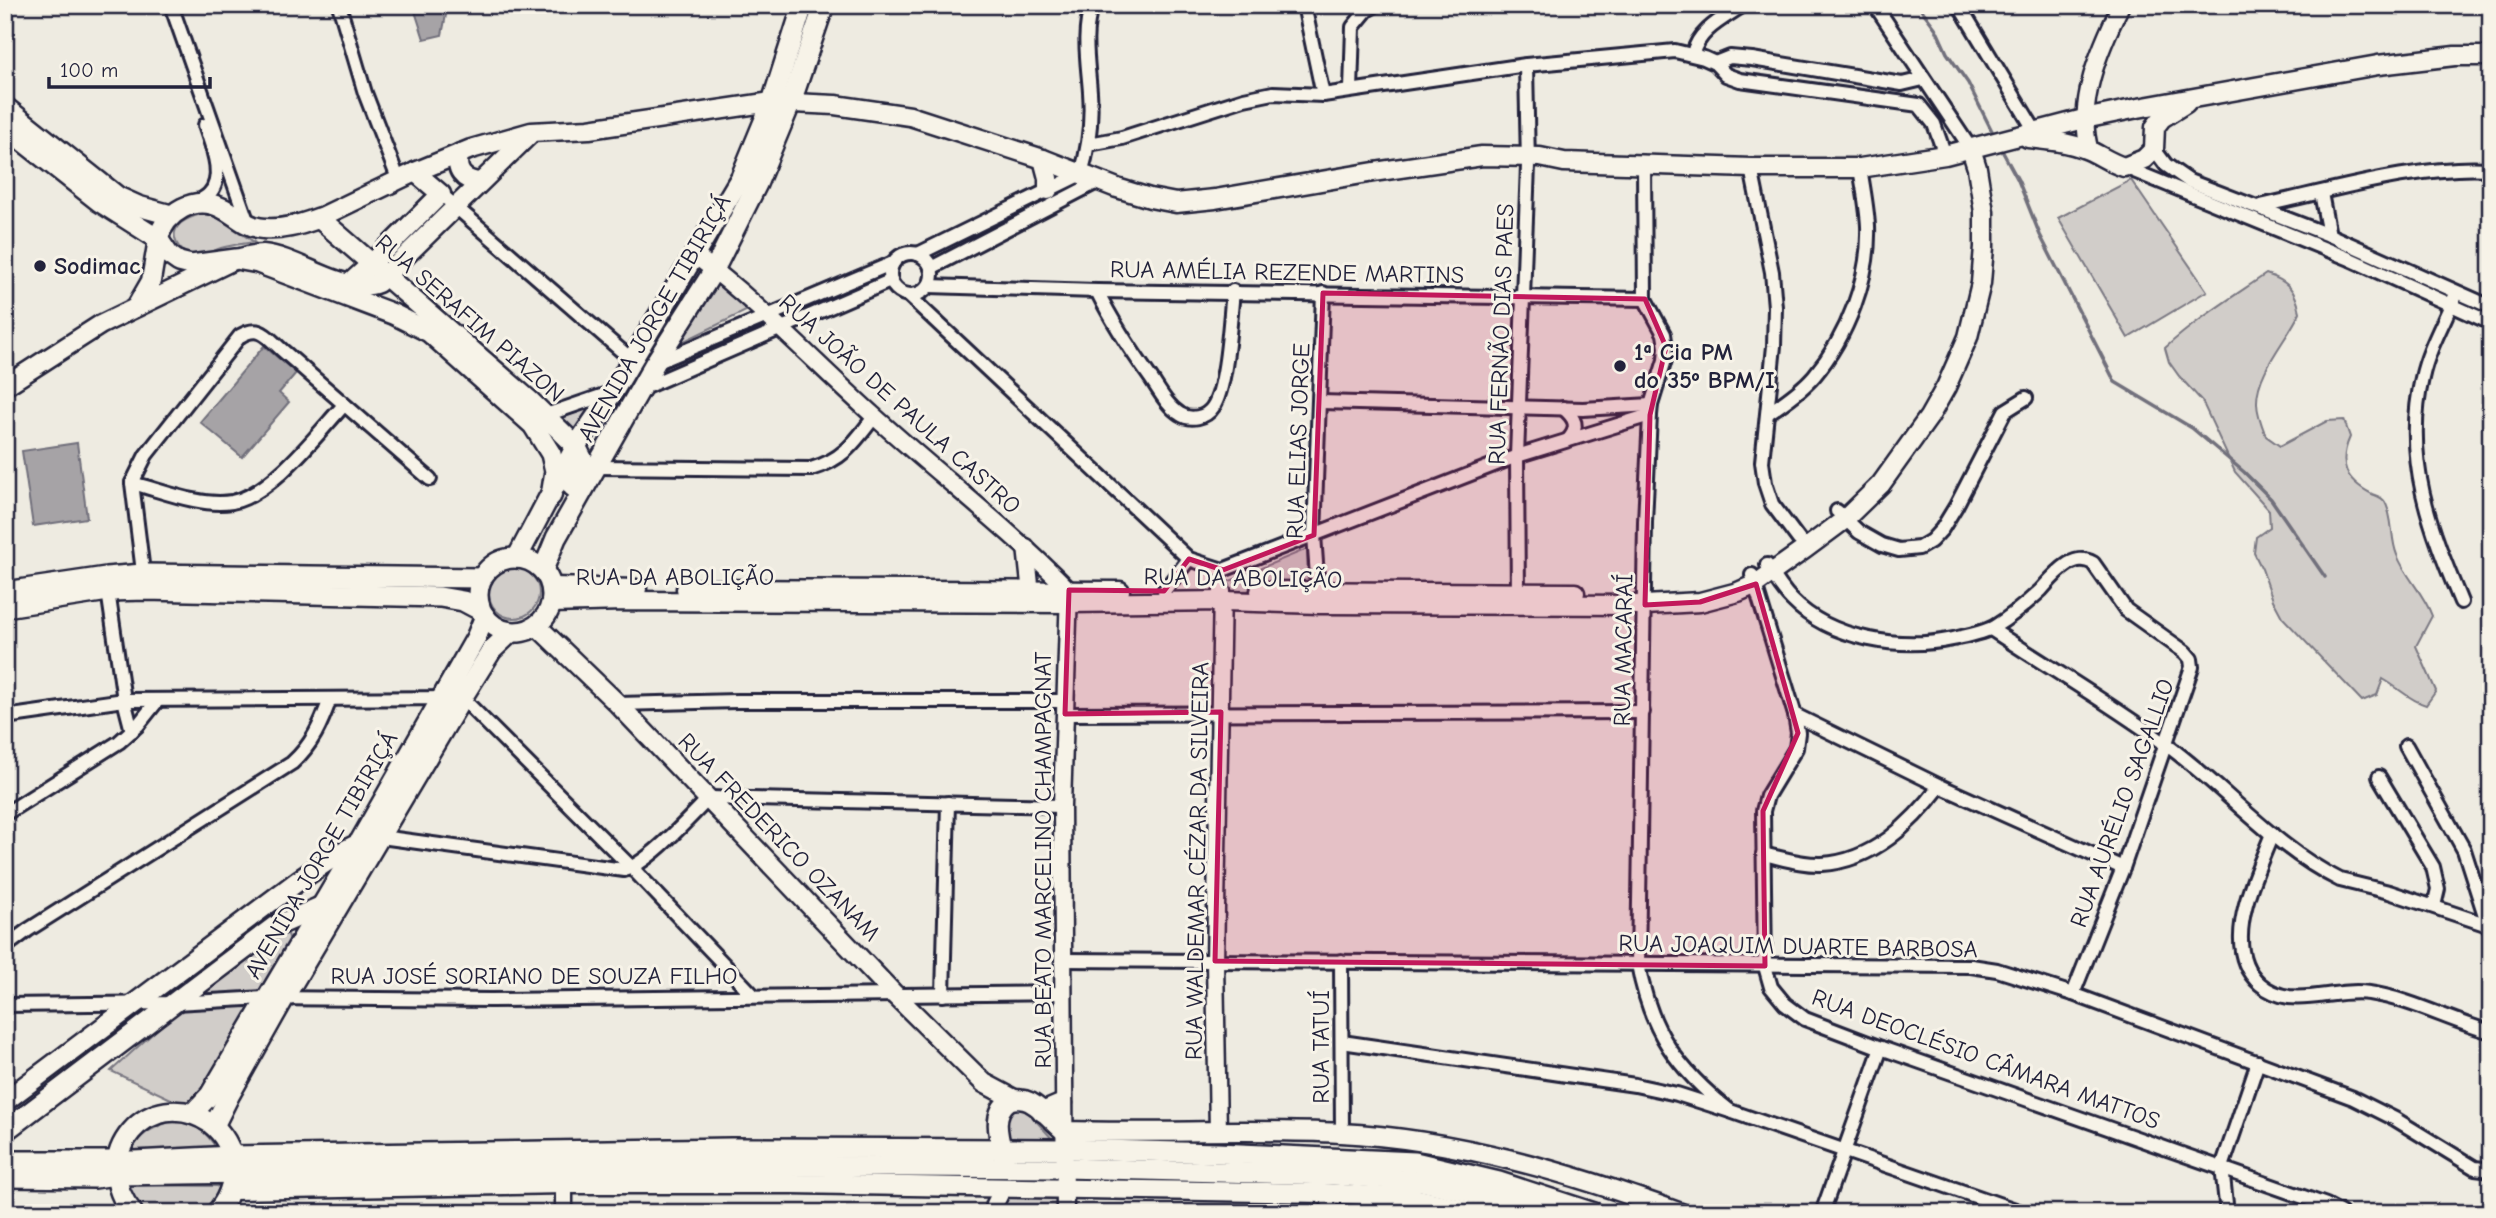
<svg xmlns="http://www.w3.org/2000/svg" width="2496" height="1218" font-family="'Comic Neue',sans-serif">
<rect width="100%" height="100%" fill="#eeebe1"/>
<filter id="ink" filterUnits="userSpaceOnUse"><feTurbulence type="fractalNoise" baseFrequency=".0143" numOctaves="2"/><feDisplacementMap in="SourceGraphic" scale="14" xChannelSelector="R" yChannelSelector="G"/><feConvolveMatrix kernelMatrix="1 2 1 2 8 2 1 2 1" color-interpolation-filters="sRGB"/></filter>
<g filter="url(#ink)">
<g fill="#d1cdc9" stroke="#7a7882" stroke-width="2">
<polygon points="2131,180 2207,291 2128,338 2058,218"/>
<path d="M201 214 213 215 254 242C243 244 231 245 221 248 210 252 206 256 194 255 179 254 167 235 181 223 186 219 194 216 201 214Z"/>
<path d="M2266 274C2288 281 2295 289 2300 312 2288 339 2256 372 2257 403 2257 414 2262 426 2266 436L2280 446 2327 421 2344 420 2350 437C2338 464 2345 480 2372 494 2377 496 2382 497 2385 502 2394 519 2390 539 2397 555 2406 578 2424 593 2432 616L2416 646 2436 691 2426 705C2409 700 2399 688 2383 679L2377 695 2362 701 2282 617 2273 600 2262 569 2254 553 2256 537 2270 527 2269 510 2235 472 2202 401 2179 376 2169 362 2165 348C2197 319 2231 298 2266 274Z"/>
<polygon points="717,277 748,310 674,346"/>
<polygon points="597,405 573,439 553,421"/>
<polygon points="1307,549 1308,590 1230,591 1225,583"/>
<circle cx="514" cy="593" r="25"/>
<polygon points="288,934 290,941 196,1098 186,1106 111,1071 182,1007 281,935"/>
<polygon points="1016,1106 1028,1112 1056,1143 1004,1142 1008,1111"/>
<path d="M169 1122C193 1121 206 1130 218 1151L132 1150C140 1134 152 1128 169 1122Z"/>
<polygon points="125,1185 220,1186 212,1203 201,1213 143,1213 136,1207"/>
<polygon points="1008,1196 1056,1199 1059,1213 1002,1213 1004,1201"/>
</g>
<g fill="#a6a3a6" stroke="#716f7b" stroke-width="2">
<polygon points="413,5 448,5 442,35 424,39"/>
<polygon points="264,346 296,373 279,393 289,402 242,457 200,422"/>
<polygon points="77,443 87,518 33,526 22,451"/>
</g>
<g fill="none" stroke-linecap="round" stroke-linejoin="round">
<g stroke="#716f7b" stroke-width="3.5">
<polyline points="1918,5 1936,29 1947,53 1968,83 1994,135"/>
<polyline points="1999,145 2018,180 2040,235 2115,382 2192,428 2244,472 2271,499 2325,577"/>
</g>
<defs>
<g id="minor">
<polyline points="171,5 249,226"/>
<polyline points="339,5 365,93 399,181"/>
<polyline points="1304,5 1323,95"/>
<polyline points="1875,5 1971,149"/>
<polyline points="1959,5 2035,131"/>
<path d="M1693 54C1698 30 1724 18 1743 5"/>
<polyline points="1715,63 1730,57 1752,59 1902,84 1923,79"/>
<polyline points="1351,90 1353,27 1367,10 1376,5"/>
<polyline points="1089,144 1122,138 1244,99 1273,93 1323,95 1526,65 1675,51 1704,58 1715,63 1726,75 1740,80 1919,105 1934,124 1945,155"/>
<polyline points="2154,149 2166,165 2189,181 2329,235 2491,307"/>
<path d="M1644 164 1645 299 1664 334 1666 347 1665 360 1651 405 1650 415 1645 522 1638 964C1650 1031 1677 1069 1730 1111"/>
<polyline points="2124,167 2350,259 2491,323"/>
<polyline points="1751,168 1772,272 1775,307 1774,346 1762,462 1765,483 1772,504 1799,540"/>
<polyline points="2321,193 2329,235"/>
<polyline points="441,194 632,360"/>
<path d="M195 204C199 201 205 198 209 194 226 177 211 144 205 125"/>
<path d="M2260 206C2330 191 2420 164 2491 169"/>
<circle cx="911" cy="274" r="21"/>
<path d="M918 254 1081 174C1089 147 1092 119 1090 92 1088 63 1082 33 1092 5"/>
<polyline points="931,268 1099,181"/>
<polyline points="929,286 1097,291 1645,299"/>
<path d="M1097 291C1112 321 1130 349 1150 377 1159 390 1167 406 1180 414 1190 421 1206 418 1213 407 1227 387 1230 318 1233 291"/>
<polyline points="908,295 1189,559 1223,570 1517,456 1650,415"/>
<path d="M2454 298C2443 324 2428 350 2422 378 2403 459 2430 528 2461 602"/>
<polyline points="658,362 893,263"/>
<polyline points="641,389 890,281"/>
<polyline points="1321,402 1583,409 1651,405"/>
<path d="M1563 408C1575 418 1580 427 1568 440"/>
<path d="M1768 413C1785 402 1801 391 1814 376 1847 337 1870 278 1868 226 1867 207 1863 187 1860 168"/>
<polyline points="546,415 613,392"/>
<path d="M597 467 811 469C843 460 855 442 874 417"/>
<path d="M132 483C163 491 200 507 232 502 271 495 317 434 344 405"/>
<polyline points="1837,511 1859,532 1882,545 1899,550 1919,548 1931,541 1942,529 1956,506 2005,411 2026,398"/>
<path d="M1767 565C1774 577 1782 590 1792 600 1831 640 1901 650 1953 639 1966 636 1983 633 1994 627 2012 616 2026 604 2041 590 2049 581 2057 571 2068 564 2077 559 2084 558 2093 563L2126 610 2185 652 2191 659 2192 667 2123 868 2073 994"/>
<polyline points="1752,575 1795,715 1798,733 1796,748 1767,796 1763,811 1765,966 1771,987 1785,1004 1805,1019 1881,1048 2326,1205 2341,1213"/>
<path d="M144 580 132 483 146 455 240 336C260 324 267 337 282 350L430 479"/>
<polyline points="107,584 124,700 132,731"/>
<polyline points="1318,590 1314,535 1323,293"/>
<polyline points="1164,591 1189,559"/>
<polyline points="1518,600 1517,456 1528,165 1526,65"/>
<path d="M1991 629C2048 667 2108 702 2164 743 2224 786 2273 847 2340 880L2389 892 2491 926"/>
<polyline points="618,704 737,701 1065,701"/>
<polyline points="1065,714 1643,712"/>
<polyline points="1795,715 1940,786 2123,868"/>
<polyline points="5,717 124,700 462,698 632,868 754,996"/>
<polyline points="2406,746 2464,850 2488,925"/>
<polyline points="2379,777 2433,867 2438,889 2434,906"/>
<polyline points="5,814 119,742 138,725 158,700"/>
<path d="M2272 834C2256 876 2218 947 2260 984 2268 991 2277 995 2289 997 2315 1000 2342 989 2369 993 2411 999 2450 1021 2491 1032"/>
<path d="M381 837 624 870C648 864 690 817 709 798L1062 806"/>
<path d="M1763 854C1782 858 1802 865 1822 864 1873 861 1911 824 1940 786"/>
<path d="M5 947 28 930 292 763C312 745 321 724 330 699"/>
<polyline points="1063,960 1971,966 1997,970 2073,994 2353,1098 2395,1119 2475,1168 2491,1170"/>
<polyline points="1341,961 1342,1133"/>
<polyline points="943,995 948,803"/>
<polyline points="5,1005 175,1003 265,998 491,1000 1063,993"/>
<polyline points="1342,1042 1635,1085 1677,1094 1730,1111 2024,1213"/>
<polyline points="1324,1193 1333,1213"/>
<polyline points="1822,1213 1881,1048"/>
<polyline points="2227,1213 2222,1167 2258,1062"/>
</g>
<g id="tertiary">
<path d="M2090 151C2075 104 2100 48 2121 5"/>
<path d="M696 256C760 304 815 363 874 416 939 475 1008 528 1069 590L1062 806 1065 1213"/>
<polyline points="1026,547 1032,603"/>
<polyline points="1218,1132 1215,961 1222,591"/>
<polyline points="564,1184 564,1213"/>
<polyline points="993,1213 995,1204 1003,1188"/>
</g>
<g id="secondary">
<path d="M2028 138C2048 140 2068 142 2088 150 2100 155 2110 163 2124 167L2144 159 2154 149 2155 127 2162 118 2186 103"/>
<path d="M460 153C454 170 463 181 480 182"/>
<polyline points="1043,159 1048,178 1048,190"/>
<polyline points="319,218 415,172 471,149 531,132 589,129 772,102 835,105 910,116 1043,159 1117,188 1150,198 1176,203 1215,199 1374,172 1482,156 1540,157 1564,162 1751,168 1860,168 1945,155 2084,119 2138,108 2378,65 2455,56 2491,56"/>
<polyline points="349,284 372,263 441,194 415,172"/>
<polyline points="136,307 151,281 158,239"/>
<path d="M5 386 100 325 236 259C245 257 253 254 263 254 298 257 346 296 378 283L529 135"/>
<polyline points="552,587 637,589"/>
<polyline points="686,589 1120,591"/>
<polyline points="1260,591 1575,593"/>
<polyline points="552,603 623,601 1069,603 1224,601 1319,604 1645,605 1700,602 1738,592 1756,584 1805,549 1844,520 1881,484 1929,417 1946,387 1968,337 1981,283 1984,247 1984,212 1977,168 1971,149"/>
<polyline points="537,626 618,704 894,994 984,1083 1014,1099"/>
<polyline points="1042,1112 1063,1103"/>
<path d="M1005 1162C1001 1144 989 1114 1009 1101 1015 1098 1024 1099 1030 1102 1043 1109 1053 1122 1064 1131 1156 1134 1248 1128 1340 1133 1457 1139 1571 1173 1681 1213"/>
<polyline points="231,1190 564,1184 792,1184 1324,1193 1414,1198 1481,1213"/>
</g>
<g id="primary">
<polyline points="5,107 118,197 138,206 171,215"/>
<polyline points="5,127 100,202 158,239 169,255 179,262 191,265 236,259 258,263 393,314 429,332 533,425 551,454 555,471 551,496"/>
<path d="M158 239C165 212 195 194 222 208 235 214 245 226 260 228 280 231 300 225 319 218L531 402 576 446 583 460 582 469 573 487"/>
<circle cx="515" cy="595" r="37"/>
<polyline points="517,558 576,446 613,392 741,177 772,102 803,5"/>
<polyline points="543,570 556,538 655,363 714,270 757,184 791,102 824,5"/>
<polyline points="5,592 106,577 143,574 482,578"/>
<polyline points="5,607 108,591 146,590 440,597 463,601 480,610"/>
<polyline points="5,1101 298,881 338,854 358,844"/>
<polyline points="192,1114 210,1095 359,843 476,638 485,616"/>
<polyline points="214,1126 230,1094 284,998 462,698 492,650 510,633"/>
<polyline points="5,1131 274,927 320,907 323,908"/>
<polyline points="5,1161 134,1161 232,1156 731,1148 1064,1149 1218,1153 1415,1162 1499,1182 1594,1213"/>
<polyline points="5,1177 95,1178 115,1175 737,1166 1064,1168 1333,1175 1421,1181 1504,1200 1544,1213"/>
<path d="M133 1213C85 1157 150 1082 210 1123 223 1133 232 1148 233 1164 234 1183 229 1199 216 1213"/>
</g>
</defs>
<use href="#minor" stroke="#22223b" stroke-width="18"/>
<use href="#tertiary" stroke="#22223b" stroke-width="21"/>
<use href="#secondary" stroke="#22223b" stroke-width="23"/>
<use href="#primary" stroke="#22223b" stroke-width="24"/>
<use href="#minor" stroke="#f7f3e8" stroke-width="12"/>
<use href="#tertiary" stroke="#f7f3e8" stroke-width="16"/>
<use href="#secondary" stroke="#f7f3e8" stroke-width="18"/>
<use href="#primary" stroke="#f7f3e8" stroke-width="19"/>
</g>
</g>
<path fill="#c2185b" fill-opacity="0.2" stroke="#c2185b" stroke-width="5" stroke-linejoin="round" d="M1323 293 1645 299 1666 347 1650 415 1645 605 1700 602 1756 584 1798 733 1763 811 1765 966 1215 961 1221 712 1065 714 1069 590 1164 591 1189 559 1223 570 1314 535Z"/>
<g fill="#22223b" stroke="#f7f3e8" stroke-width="2.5">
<circle cx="40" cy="266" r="7"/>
<circle cx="1620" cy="366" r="7"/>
</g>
<g text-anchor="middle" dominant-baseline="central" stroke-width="6" stroke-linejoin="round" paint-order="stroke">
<g font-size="24" font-weight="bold" fill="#22223b" stroke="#f7f3e8" text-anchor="start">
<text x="54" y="266">Sodimac</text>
<text x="1634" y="352">1ª Cia PM<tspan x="1634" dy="28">do 35º BPM/I</tspan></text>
</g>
<g font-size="24" fill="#22223b" stroke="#f7f3e8">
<text transform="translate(1287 272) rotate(1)">RUA AMÉLIA REZENDE MARTINS</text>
<text transform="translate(470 318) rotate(41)">RUA SERAFIM PIAZON</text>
<text transform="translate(654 318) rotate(-60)">AVENIDA JORGE TIBIRIÇÁ</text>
<text transform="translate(1501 334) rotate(-88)">RUA FERNÃO DIAS PAES</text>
<text transform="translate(900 404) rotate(42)">RUA JOÃO DE PAULA CASTRO</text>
<text transform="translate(1298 441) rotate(-88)">RUA ELIAS JORGE</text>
<text x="675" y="577">RUA DA ABOLIÇÃO</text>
<text transform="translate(1243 578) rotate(1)">RUA DA ABOLIÇÃO</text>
<text transform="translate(1623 650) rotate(-89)">RUA MACARAÍ</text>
<text transform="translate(2122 803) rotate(-70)">RUA AURÉLIO SAGALLIO</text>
<text transform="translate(779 837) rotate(46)">RUA FREDERICO OZANAM</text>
<text transform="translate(321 855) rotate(-60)">AVENIDA JORGE TIBIRIÇÁ</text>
<text transform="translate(1043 860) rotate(-90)">RUA BEATO MARCELINO CHAMPAGNAT</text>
<text transform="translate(1197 861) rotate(-89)">RUA WALDEMAR CÉZAR DA SILVEIRA</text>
<text transform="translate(1798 946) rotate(1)">RUA JOAQUIM DUARTE BARBOSA</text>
<text x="534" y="976">RUA JOSÉ SORIANO DE SOUZA FILHO</text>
<text transform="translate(1321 1047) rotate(-90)">RUA TATUÍ</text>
<text transform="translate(1986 1059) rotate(20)">RUA DEOCLÉSIO CÂMARA MATTOS</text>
</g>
</g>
<rect width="2496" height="1218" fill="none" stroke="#f7f3e8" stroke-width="28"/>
<rect x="14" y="14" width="2468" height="1190" fill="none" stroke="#22223b" stroke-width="2.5" filter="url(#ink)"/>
<path d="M49 77v10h161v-10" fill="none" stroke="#22223b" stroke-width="3.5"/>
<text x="60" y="77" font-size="21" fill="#22223b" stroke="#f7f3e8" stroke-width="5" paint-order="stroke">100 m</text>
</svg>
